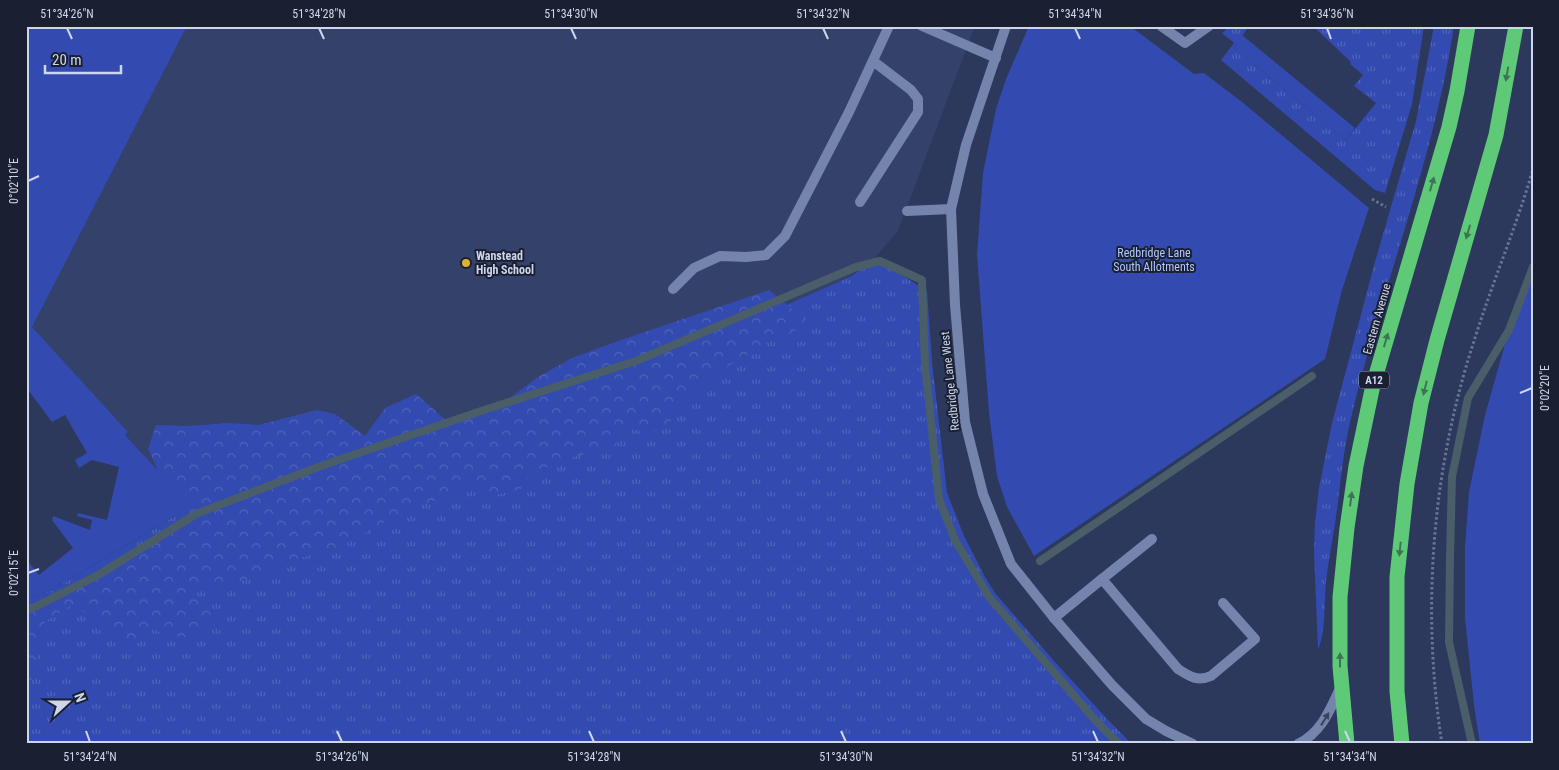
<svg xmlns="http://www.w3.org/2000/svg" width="1559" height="770" font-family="'Roboto Condensed',sans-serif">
<defs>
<pattern id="grass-tufts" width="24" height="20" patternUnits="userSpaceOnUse" patternTransform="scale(1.25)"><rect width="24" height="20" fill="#334bb0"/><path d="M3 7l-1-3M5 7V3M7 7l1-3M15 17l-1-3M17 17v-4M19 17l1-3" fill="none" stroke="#4f64bb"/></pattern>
<pattern id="forest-crowns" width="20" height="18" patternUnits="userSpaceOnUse" patternTransform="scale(1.25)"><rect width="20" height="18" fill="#334bb0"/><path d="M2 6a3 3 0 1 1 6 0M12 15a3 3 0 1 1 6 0" fill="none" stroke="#4f64bb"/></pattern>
</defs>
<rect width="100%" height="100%" fill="#2c385c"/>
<polygon fill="#33416b" points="187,26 975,26 898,231 875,258 852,276 745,323 585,388 191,506 125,435 128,432 31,327"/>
<g fill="url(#grass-tufts)">
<polygon points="1230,26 1249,26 1234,48 1346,140 1376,103 1354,86 1363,75 1350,64 1351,62 1313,26 1424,26 1412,104 1385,193 1375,190 1221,60 1234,43 1222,33"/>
<path d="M1434 26H1454C1434 160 1382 286 1351 418 1342 455 1340 493 1334 530 1331 547 1328 565 1326 582 1324 603 1326 631 1318 650L1314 551 1315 523 1319 488 1332 423 1375 262 1416 121Z"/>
<polygon points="875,258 927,291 932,362 947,493 964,536 985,577 995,593 1054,661 1108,720 1132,744 26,744 26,599 43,593 67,581 191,506 455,437 745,323 852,276"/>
</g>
<polygon fill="url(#forest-crowns)" points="769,290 806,320 794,332 766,343 693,388 667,426 648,434 624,426 615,447 564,459 529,476 521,489 487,497 465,480 441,499 410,508 335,549 284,562 245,580 190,589 200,605 210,610 215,626 188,637 165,636 151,627 137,644 114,634 95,619 72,605 45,622 39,640 36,664 29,688 26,688 26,599 103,577 182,523 148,449 156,425 188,426 228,423 258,425 317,410 335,414 365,436 385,408 416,394 446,420 491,412 538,377 572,358 621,340"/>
<g fill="#334bb0">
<polygon points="26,26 187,26 32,327 128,432 125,435 191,506 67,581 43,593 26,599 26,559 39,575 73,548 52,520 53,516 90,530 92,520 77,516 78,513 107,520 119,467 92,460 79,468 75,460 87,453 65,415 52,422 26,387 26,355 29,351 26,349"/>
<polygon points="1029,26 1130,26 1194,74 1204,73 1242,102 1369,208 1342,290 1325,359 1034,556 1007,507 997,476 989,413 977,255 983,173 996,109 1006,79"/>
<polygon points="1242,35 1355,128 1346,140 1234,48"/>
<polygon points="1533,265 1533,744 1480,744 1474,705 1465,618 1465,548 1469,492 1485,415 1509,330"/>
</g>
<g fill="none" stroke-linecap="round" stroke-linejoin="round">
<g stroke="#495e68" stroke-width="8">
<polyline points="1040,561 1312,376"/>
<polyline points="26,610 37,606 100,574 196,514 318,467 481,411 636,361 856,267 880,261 922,280 925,364 939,499 955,540 989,597 1095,720 1119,744"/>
<polyline points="1472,744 1449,642 1450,557 1452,477 1468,398 1509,330 1533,267"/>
</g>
<g stroke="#697493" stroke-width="3" stroke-dasharray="2.5 2.5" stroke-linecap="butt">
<polyline points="1372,199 1386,207"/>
<path d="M1442 744C1421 609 1432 470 1474 341 1492 283 1516 228 1533 169"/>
</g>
<g stroke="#7584ad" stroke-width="10">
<polyline points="922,26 996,58"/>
<polyline points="860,202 918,112 918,99 911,90 873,61"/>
<polyline points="907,211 951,209"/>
<polyline points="673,289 694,268 720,256 746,257 766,255 785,236 849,112 889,26"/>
<polyline points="1102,579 1152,539"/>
<path d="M1054 618 1102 579 1178 669C1189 676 1197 682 1211 676L1255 639 1223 603"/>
</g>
<g stroke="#7584ad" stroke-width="10">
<polyline points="1006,26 966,145 951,209 955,305 965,422 983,494 1011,564 1054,618 1112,685 1146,719 1166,731 1193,744"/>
<polyline points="1161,26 1185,43 1209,26"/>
<path d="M1298 744C1322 732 1330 710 1341 686"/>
</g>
<g stroke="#5eca77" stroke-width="15">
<polyline points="1347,744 1340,666 1340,597 1347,528 1356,466 1373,385 1449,127 1457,91 1468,26"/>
<polyline points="1402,744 1397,691 1397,577 1407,484 1421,403 1437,340 1496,135 1516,26"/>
</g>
</g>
<defs><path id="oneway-solid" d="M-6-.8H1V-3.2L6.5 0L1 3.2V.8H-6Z" transform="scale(1.25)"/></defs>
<g fill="#3c7554">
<use href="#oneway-solid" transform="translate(1507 74) rotate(100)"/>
<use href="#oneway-solid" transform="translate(1432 184) rotate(-74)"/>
<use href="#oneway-solid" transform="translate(1468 232) rotate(106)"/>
<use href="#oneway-solid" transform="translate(1386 340) rotate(-74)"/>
<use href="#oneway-solid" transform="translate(1425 388) rotate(104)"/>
<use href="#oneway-solid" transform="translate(1351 499) rotate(-82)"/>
<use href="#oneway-solid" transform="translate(1400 549) rotate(96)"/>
<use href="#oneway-solid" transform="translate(1340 660) rotate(-90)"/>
</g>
<use fill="#3a435c" href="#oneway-solid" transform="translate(1325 719) rotate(-58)"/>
<path fill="none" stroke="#cdd6ed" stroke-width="2" d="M67 28 72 39M319 28 324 39M571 28 576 39M823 28 828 39M1075 28 1080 39M1327 28 1331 39M28 181 39 176M1520 393 1532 388M28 573 39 569M86 731 90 742M337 731 342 742M589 731 594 742M841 731 846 742M1093 731 1098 742M1345 731 1350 742"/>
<circle fill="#dcb233" stroke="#1a2031" stroke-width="2" cx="466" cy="263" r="5"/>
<g text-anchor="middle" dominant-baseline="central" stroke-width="4" stroke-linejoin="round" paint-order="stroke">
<rect fill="#1a2031" stroke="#979fb5" stroke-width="1" x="1359" y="371.5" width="30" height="17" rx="4"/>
<g font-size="11" font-weight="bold" fill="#cdd6ed">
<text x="1374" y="380">A12</text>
</g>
<g font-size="12" fill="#b3c7fe" stroke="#1a2031">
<text x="1154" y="253">Redbridge Lane<tspan x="1154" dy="14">South Allotments</tspan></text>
</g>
<g font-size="12" font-weight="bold" fill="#cdd6ed" stroke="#1a2031" text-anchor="start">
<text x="476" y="256">Wanstead<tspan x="476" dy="14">High School</tspan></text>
</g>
<g font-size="12" fill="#cdd6ed" stroke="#1a2031">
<text transform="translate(1377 319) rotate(-74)">Eastern Avenue</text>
<text transform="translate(950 381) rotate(-96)">Redbridge Lane West</text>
</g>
</g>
<rect width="1559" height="770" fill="none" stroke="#1a2031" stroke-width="55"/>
<g transform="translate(68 702) rotate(69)" stroke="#1a2031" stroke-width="4" paint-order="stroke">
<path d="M0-4L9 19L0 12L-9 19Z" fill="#cdd6ed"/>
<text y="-8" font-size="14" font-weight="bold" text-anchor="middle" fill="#cdd6ed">N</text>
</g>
<path d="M45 65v8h76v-8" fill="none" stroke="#cdd6ed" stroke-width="2.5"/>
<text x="52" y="65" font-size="15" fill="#cdd6ed" stroke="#1a2031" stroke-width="4" paint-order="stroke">20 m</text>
<rect x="28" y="28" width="1504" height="714" fill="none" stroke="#cdd6ed" stroke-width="2"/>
<g font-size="12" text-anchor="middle" fill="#cdd6ed">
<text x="67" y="18">51°34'26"N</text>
<text x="319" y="18">51°34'28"N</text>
<text x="571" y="18">51°34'30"N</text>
<text x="823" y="18">51°34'32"N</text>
<text x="1075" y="18">51°34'34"N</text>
<text x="1327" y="18">51°34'36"N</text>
<text transform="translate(14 181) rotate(-90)" y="4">0°02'10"E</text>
<text transform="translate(1545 388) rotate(-90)" y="4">0°02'20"E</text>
<text transform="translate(14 573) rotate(-90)" y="4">0°02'15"E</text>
<text x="90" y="761">51°34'24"N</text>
<text x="342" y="761">51°34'26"N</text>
<text x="594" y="761">51°34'28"N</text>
<text x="846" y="761">51°34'30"N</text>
<text x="1098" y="761">51°34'32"N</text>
<text x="1350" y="761">51°34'34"N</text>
</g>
</svg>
